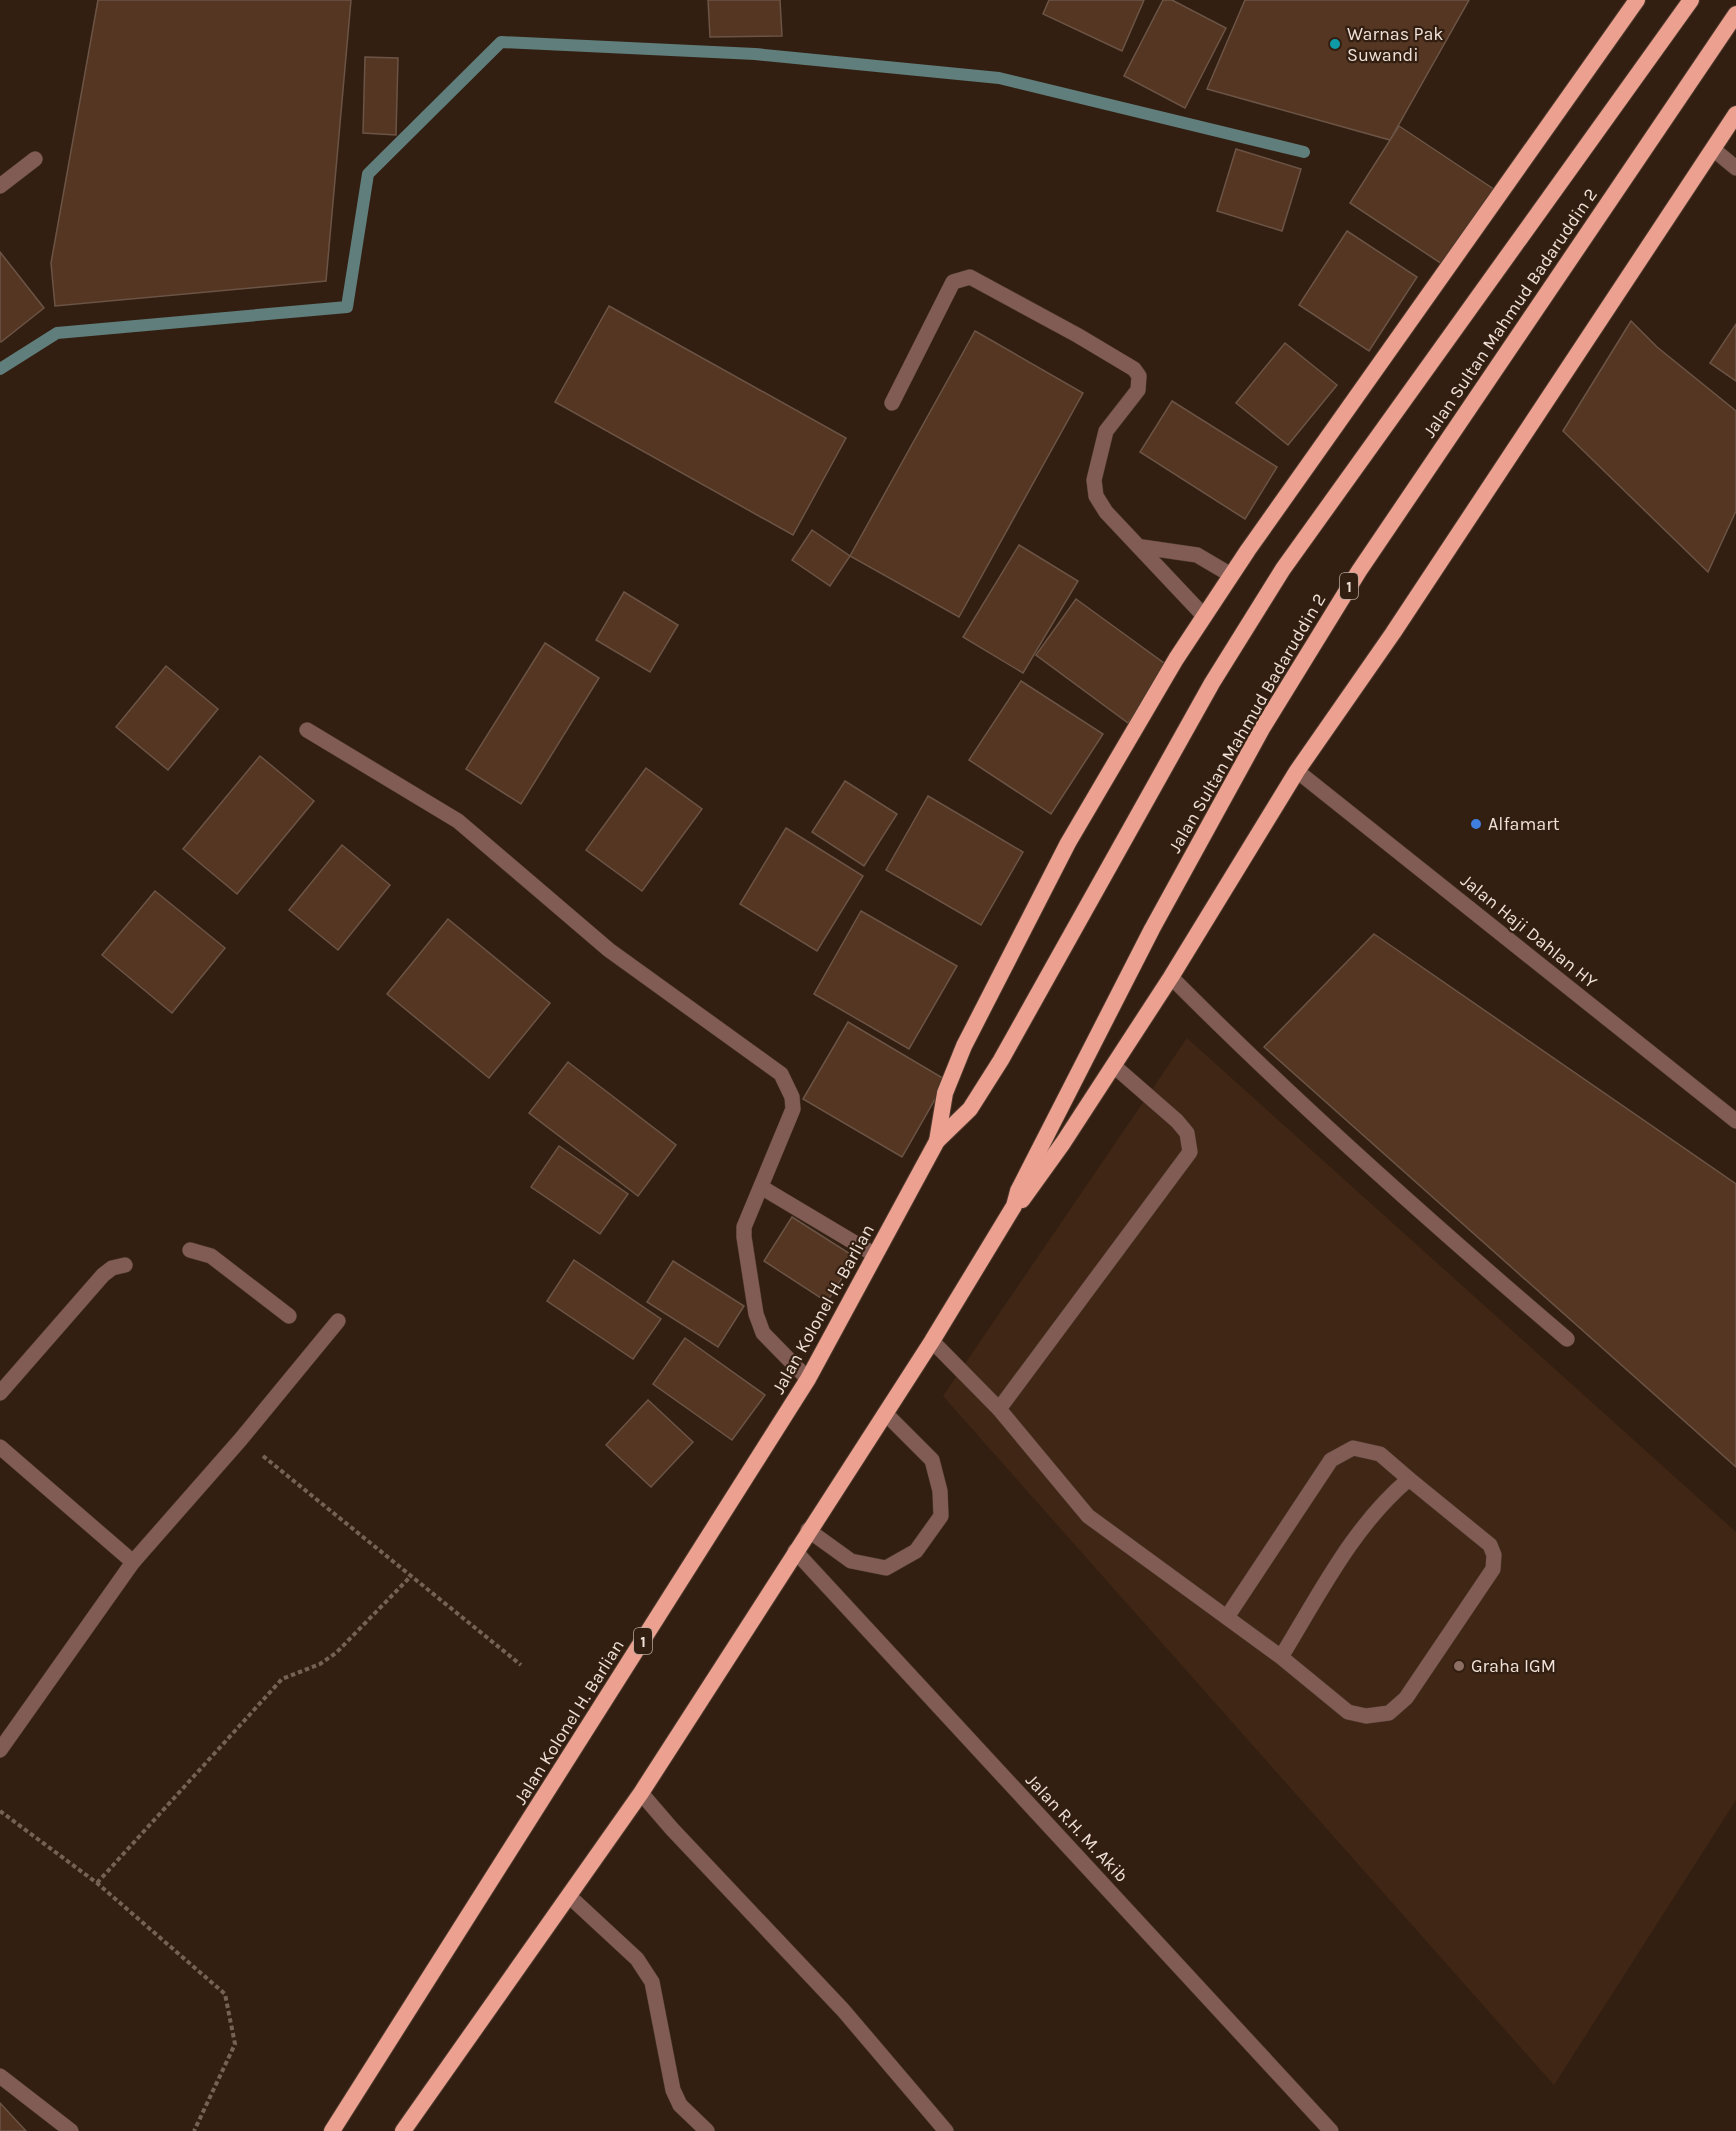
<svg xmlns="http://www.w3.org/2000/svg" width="1736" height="2131" font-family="Karla,sans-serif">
<rect width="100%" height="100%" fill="#331f11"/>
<polygon fill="#402614" points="1187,1038 1736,1532 1736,1800 1554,2085 943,1396"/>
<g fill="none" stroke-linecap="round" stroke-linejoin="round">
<polyline stroke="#607e7c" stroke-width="12" points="0,369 57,333 347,307 368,174 501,42 755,54 999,78 1304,152"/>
</g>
<g fill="#543622" stroke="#6b5445" stroke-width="1.5">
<polygon points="98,0 351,0 326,281 55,306 51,263"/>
<polygon points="708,0 780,0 782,36 710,37"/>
<polygon points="1049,0 1144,0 1122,51 1043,14"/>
<polygon points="1163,0 1172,0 1226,28 1185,108 1124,76"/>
<polygon points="1245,0 1469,0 1390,140 1207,89"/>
<polygon points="365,57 398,58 396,135 363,133"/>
<polygon points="1399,126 1495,190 1445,266 1350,203"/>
<polygon points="1236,149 1301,169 1282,231 1217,211"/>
<polygon points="1347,231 1417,277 1369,351 1299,305"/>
<polygon points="0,252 44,308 1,342 0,341"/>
<polygon points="609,306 846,438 793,535 555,402"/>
<polygon points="1631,321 1657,347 1736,411 1736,511 1708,572 1563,431"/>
<polygon points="1736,324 1736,381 1710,363"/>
<polygon points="975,331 1083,393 959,617 850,556"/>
<polygon points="1285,343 1337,385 1288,445 1236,403"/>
<polygon points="1172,401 1277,467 1245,519 1140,452"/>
<polygon points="812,530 850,556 830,586 792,560"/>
<polygon points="1019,545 1078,581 1023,673 963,637"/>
<polygon points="624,592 678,625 650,672 596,640"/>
<polygon points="1076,599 1168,666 1128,723 1036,655"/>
<polygon points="545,643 599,678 521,804 466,769"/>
<polygon points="166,666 218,709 168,770 116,727"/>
<polygon points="1021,681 1103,734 1051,814 969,760"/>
<polygon points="260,756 314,801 237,894 183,849"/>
<polygon points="646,768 702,809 642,891 586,850"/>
<polygon points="845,781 897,814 864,866 812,832"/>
<polygon points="928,796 1023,852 981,925 886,870"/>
<polygon points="786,828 863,876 817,951 740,904"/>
<polygon points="342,845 390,885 338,950 289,910"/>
<polygon points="155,891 225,948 172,1013 102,955"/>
<polygon points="861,911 957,966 909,1049 814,994"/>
<polygon points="448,919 550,1003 489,1078 387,994"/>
<polygon points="1374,934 1736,1184 1736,1467 1264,1047"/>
<polygon points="848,1022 946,1080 902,1157 803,1099"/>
<polygon points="568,1062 676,1145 638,1196 529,1113"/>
<polygon points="559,1146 628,1194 600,1234 531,1187"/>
<polygon points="792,1217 855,1257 827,1302 764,1261"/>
<polygon points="574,1260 661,1319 633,1359 547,1301"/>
<polygon points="673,1261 744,1306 718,1347 647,1302"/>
<polygon points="685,1338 765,1395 732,1440 653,1384"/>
<polygon points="648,1400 693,1442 651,1487 606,1445"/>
<polygon points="0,2103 26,2131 0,2131"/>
</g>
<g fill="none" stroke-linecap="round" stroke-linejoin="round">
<defs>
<g id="service">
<polyline points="1713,149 1736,168"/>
<polyline points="892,403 953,282 970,277 1077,335 1134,369 1139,376 1138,390 1106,431 1094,480 1096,496 1106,512 1204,616"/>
<polyline points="1142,547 1197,555 1231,575"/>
<polyline points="190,1250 211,1256 289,1316"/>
<path d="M932 1341 999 1409 1088 1516 1281 1657 1348 1712 1366 1716 1389 1713 1406 1698 1493 1569 1494 1555 1490 1545 1409 1479C1353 1526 1319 1595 1281 1657"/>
<polyline points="0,1393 103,1275 112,1268 125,1265"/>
<polyline points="999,1409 1190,1152 1187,1133 1177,1121 1114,1066"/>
<polyline points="808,1530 851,1561 886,1568 916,1551 941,1516 940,1491 932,1460 885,1413"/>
<polyline points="1227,1617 1331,1460 1353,1448 1380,1454 1409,1479"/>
<polyline points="641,1793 672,1829 843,2010 946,2131"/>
<polyline points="569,1896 637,1959 652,1982 673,2090 680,2105 707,2131"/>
</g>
<g id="minor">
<polyline points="0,186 35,159"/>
<polyline points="307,730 458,821 609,950 781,1074 792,1097 793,1109 744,1227 744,1237 756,1314 763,1333 808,1379"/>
<path d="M1171 977C1297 1104 1431 1223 1567 1339"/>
<polyline points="761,1187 875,1255"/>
<polyline points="0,1447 133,1562"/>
<polyline points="795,1551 1331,2131"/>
<polyline points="0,1750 133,1562 241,1439 338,1321"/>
<polyline points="0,2076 71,2131"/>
</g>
<polyline id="tertiary" points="1297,771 1736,1121"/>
<g id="trunk">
<polyline points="937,1141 945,1093 964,1046 1068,843 1176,659 1248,550 1637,0"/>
<polyline points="1022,1200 1063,1143 1171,977 1297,771 1393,633 1736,114"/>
<polyline points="332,2131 808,1379 937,1141 970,1109 1001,1060 1212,683 1283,569 1691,0"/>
<polyline points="403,2131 641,1793 932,1341 1014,1206 1018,1191 1152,929 1263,727 1359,571 1736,14"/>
</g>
</defs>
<use href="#service" stroke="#4d3a2d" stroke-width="16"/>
<use href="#minor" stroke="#4d3a2d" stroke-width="16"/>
<use href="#tertiary" stroke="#4d3a2d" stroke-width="16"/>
<use href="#trunk" stroke="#4d3a2d" stroke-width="18"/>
<g stroke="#746255" stroke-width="4" stroke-dasharray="4.5 3" stroke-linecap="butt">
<polyline points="263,1456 521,1665"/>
<polyline points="0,1811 97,1883 225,1994 235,2044 194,2131"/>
<polyline points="97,1883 282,1679 320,1664 336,1653 411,1576"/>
</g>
<use href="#service" stroke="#815c54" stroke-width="15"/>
<use href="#minor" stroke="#815c54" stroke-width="15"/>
<use href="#tertiary" stroke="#815c54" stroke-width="15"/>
<use href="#trunk" stroke="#eba090" stroke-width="16"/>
</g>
<circle fill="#0f9aa8" stroke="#331f11" stroke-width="2" cx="1335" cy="44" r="6"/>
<circle fill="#3f7fe0" stroke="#331f11" stroke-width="2" cx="1476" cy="824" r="6"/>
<circle fill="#8d6e63" stroke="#331f11" stroke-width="2" cx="1459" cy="1666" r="6"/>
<g text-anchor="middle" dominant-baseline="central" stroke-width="4.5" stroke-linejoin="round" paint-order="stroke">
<g fill="#331f11" stroke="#b7a79c" stroke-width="1.5">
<rect x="1340" y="573" width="18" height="26" rx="4.5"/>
<rect x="634" y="1628" width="18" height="26" rx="4.5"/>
</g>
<g font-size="16" font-weight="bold" fill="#efe1d8">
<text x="1349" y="586">1</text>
<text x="643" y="1641">1</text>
</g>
<g font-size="18" fill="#efe1d8" stroke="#331f11" text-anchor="start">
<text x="1347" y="34">Warnas Pak<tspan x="1347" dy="21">Suwandi</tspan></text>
<text x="1488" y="824">Alfamart</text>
<text x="1471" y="1666">Graha IGM</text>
</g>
<g font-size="18" fill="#efe1d8" stroke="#331f11">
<text transform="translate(1510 313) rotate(-56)">Jalan Sultan Mahmud Badaruddin 2</text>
<text transform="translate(1247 723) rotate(-60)">Jalan Sultan Mahmud Badaruddin 2</text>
<text transform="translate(1529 931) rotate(39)">Jalan Haji Dahlan HY</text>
<text transform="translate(823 1309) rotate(-61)">Jalan Kolonel H. Barlian</text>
<text transform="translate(569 1722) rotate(-58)">Jalan Kolonel H. Barlian</text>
<text transform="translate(1077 1828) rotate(47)">Jalan R.H. M. Akib</text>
</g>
</g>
</svg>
